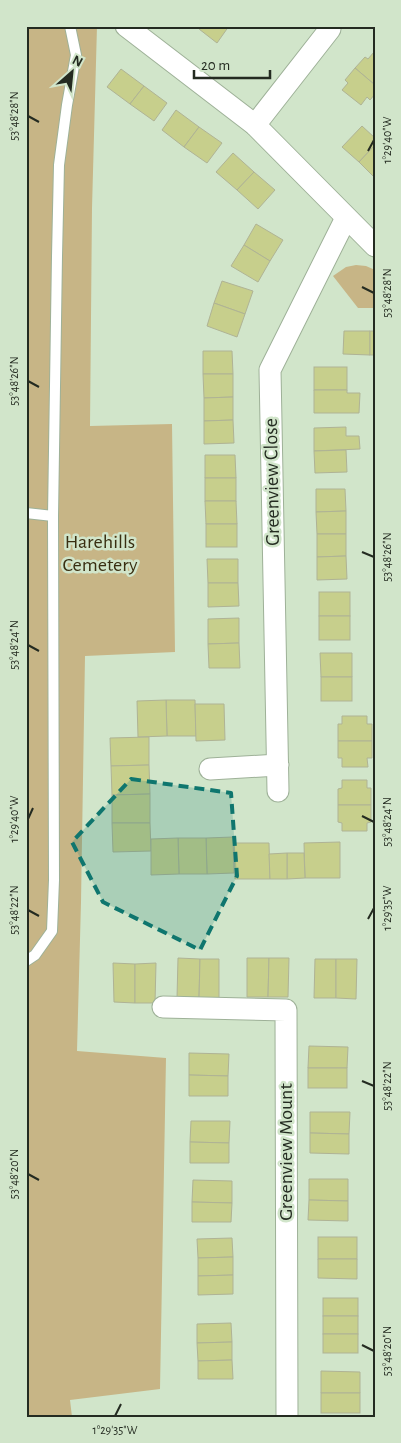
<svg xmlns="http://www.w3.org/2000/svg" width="401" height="1443" font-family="'Alegreya Sans',sans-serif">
<rect width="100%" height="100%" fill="#d1e5ca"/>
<g fill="#c7b586">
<polygon points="26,26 97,26 92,208 90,426 172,424 175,652 85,656 81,902 77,1051 166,1058 160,1389 70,1400 72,1417 26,1417"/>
<polygon points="356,265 366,266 375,270 375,308 358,308 333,276 346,267"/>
</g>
<g fill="#c7cf8c" stroke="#afb395">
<polygon points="201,26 229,26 217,43 199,29"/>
<polygon points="374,52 375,52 375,85 355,68 365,57 368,59"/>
<polygon points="355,68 375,85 375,94 370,100 367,97 361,105 342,90 348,83 345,80"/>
<polygon points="121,69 144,86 130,104 107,87"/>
<polygon points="144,86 167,103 154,121 130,104"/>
<polygon points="176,110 199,127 184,147 162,130"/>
<polygon points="362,126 375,138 375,145 359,162 342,147"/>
<polygon points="199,127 222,143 207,163 184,147"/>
<polygon points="375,145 375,178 359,162"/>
<polygon points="233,153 254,172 237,190 216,172"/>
<polygon points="254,172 275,190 258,209 237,190"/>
<polygon points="256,224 283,240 270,261 244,245"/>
<polygon points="244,245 270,261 258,282 231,266"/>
<polygon points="222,281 253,291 245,314 214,303"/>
<polygon points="214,303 245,314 237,337 207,326"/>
<polygon points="344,331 370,331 370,355 343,354"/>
<rect x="370" y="331" width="5" height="24"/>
<polygon points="203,351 232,351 233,374 203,374"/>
<rect x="314" y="367" width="33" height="23"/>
<polygon points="203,374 233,374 233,397 204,398"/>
<polygon points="314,390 347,390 347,393 360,393 359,413 314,413"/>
<polygon points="233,397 233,420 204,421 204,398"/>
<polygon points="233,420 234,443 204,444 204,421"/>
<polygon points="346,427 346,436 359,436 360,449 314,451 314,428"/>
<polygon points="346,450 347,472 315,473 314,451"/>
<polygon points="205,455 235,455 236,478 205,478"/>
<rect x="205" y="478" width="31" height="23"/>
<polygon points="316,489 345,489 346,511 316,512"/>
<polygon points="205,501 236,501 237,524 206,524"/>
<polygon points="346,511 346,534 317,534 316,512"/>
<rect x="206" y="524" width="31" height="23"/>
<polygon points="317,534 346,534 346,556 317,557"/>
<polygon points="346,556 347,579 317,580 317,557"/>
<polygon points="207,559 238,559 238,583 208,583"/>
<polygon points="208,583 238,583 239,606 208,607"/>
<rect x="319" y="592" width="31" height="24"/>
<rect x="319" y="616" width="31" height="24"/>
<polygon points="239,618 239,643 208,644 208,619"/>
<polygon points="239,643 240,668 209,668 208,644"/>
<polygon points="320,653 352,653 352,677 321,677"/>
<rect x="321" y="677" width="31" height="24"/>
<polygon points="166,700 195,700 196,736 167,736"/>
<polygon points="166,700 167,736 138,737 137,701"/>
<polygon points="195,704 224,704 225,740 196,741"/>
<polygon points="342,716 367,716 367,724 372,724 372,741 338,741 338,724 342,724"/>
<polygon points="149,737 149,765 111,766 110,738"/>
<polygon points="338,741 372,741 372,758 367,758 368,767 342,767 342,758 338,758"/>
<polygon points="149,765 150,794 112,795 111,766"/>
<polygon points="342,780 367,780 367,788 371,788 371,805 338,805 338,789 342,788"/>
<polygon points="150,794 150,823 112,823 112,795"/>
<polygon points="338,805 371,805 371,822 367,823 367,831 342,831 342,823 338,822"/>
<polygon points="112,823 150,823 151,851 113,852"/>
<polygon points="233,837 234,873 207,874 206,838"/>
<polygon points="178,838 206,838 207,874 179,874"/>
<polygon points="178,838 179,874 151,875 151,839"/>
<polygon points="340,842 340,878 305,878 304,843"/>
<polygon points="234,843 269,843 270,879 235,879"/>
<polygon points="287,853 304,853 305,878 287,879"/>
<polygon points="287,853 287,879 270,879 269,854"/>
<polygon points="178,958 200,959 199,998 177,998"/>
<polygon points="247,958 269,958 268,997 247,997"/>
<polygon points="269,958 289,958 288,997 268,997"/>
<polygon points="200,959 219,959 219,998 199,998"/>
<polygon points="315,959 336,959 336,998 314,998"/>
<polygon points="336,959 357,959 356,999 336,998"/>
<polygon points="113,963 135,964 135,1003 114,1002"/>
<polygon points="156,963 155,1003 135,1003 135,964"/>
<polygon points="309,1046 348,1047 347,1068 308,1068"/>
<polygon points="189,1053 229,1054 228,1076 189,1075"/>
<rect x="308" y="1068" width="39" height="20"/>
<polygon points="189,1075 228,1076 228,1096 189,1096"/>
<polygon points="310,1112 350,1112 349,1134 310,1133"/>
<polygon points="191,1121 230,1121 229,1143 190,1142"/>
<polygon points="310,1133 349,1134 349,1154 310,1153"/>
<polygon points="190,1142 229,1143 229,1163 190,1163"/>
<polygon points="309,1179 348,1179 348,1201 309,1200"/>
<polygon points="193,1180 232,1181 232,1203 192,1202"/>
<polygon points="309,1200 348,1201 348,1221 308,1220"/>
<polygon points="192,1202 232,1203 231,1222 192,1222"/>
<rect x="318" y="1237" width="39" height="22"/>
<polygon points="232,1238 233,1257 198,1258 197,1239"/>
<polygon points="233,1257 233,1275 198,1276 198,1258"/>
<polygon points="318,1259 357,1259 357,1279 318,1278"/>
<polygon points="233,1275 233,1294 198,1295 198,1276"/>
<rect x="323" y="1298" width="35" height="18"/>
<rect x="323" y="1316" width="35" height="18"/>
<polygon points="231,1323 232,1342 197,1343 197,1324"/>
<rect x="323" y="1334" width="35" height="19"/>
<polygon points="232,1342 232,1360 198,1361 197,1343"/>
<polygon points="232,1360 233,1379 198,1379 198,1361"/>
<polygon points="321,1371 360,1372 360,1393 321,1393"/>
<rect x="321" y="1393" width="39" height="20"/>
</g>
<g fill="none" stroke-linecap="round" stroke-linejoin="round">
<defs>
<g id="lane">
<polyline points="26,513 53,516"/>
<polyline points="26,961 35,955 52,931 54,880 53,516 57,256 59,165 67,105 76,55 70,26"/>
</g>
<g id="street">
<polyline points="126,26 255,125 375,246"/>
<polyline points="255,125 330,29"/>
<polyline points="210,769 278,765"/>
<polyline points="278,791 270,370 346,218"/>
<polyline points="163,1007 286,1010 287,1417"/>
</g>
</defs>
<use href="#lane" stroke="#9eb198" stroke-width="12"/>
<use href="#street" stroke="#9eb198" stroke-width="23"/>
<use href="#lane" stroke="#fff" stroke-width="10"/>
<use href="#street" stroke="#fff" stroke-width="21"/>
</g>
<path fill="#0f766e" fill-opacity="0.2" stroke="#0f766e" stroke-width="4" stroke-dasharray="10 6" stroke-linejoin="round" d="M131 779 231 793 237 876 200 950 103 902 72 842Z"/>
<path fill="none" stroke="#242b21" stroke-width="2" d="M28 116 39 122M368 151 374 140M362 287 374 293M28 381 39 387M362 552 374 557M28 645 39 651M362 816 374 822M28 819 33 808M28 910 39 916M368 919 374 908M362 1081 374 1086M28 1174 39 1180M362 1345 374 1351M115 1416 121 1404"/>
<g text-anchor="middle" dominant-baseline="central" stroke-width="5" stroke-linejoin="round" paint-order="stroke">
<g font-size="20" fill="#242b21" stroke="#d1e5ca">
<text transform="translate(272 482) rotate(-91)">Greenview Close</text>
<text transform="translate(286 1152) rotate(-90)">Greenview Mount</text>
</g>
<g font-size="20" fill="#392e11" stroke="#d1e5ca">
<text x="100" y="542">Harehills<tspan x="100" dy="23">Cemetery</tspan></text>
</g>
</g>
<rect width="401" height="1443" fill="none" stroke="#d1e5ca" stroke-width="55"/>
<g transform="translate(72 72) rotate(27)" stroke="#d1e5ca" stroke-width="4" paint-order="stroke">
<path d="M0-4L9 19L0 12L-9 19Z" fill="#242b21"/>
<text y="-8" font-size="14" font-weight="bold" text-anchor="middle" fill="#242b21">N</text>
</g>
<path d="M194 70v8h76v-8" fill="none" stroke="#242b21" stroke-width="2.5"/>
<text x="201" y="70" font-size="15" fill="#242b21" stroke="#d1e5ca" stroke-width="4" paint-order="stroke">20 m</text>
<rect x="28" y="28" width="346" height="1388" fill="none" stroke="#242b21" stroke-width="2"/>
<g font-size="12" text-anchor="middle" fill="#242b21">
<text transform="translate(14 116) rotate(-90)" y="4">53°48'28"N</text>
<text transform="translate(387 140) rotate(-90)" y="4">1°29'40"W</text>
<text transform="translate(387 293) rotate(-90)" y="4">53°48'28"N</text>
<text transform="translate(14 381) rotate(-90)" y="4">53°48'26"N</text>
<text transform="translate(387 557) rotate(-90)" y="4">53°48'26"N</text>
<text transform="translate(14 645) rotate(-90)" y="4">53°48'24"N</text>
<text transform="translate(14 819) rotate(-90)" y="4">1°29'40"W</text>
<text transform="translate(387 822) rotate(-90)" y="4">53°48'24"N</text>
<text transform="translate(387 908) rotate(-90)" y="4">1°29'35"W</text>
<text transform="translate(14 910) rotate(-90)" y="4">53°48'22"N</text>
<text transform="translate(387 1086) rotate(-90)" y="4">53°48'22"N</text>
<text transform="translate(14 1174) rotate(-90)" y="4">53°48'20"N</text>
<text transform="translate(387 1351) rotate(-90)" y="4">53°48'20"N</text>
<text x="115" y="1434">1°29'35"W</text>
</g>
</svg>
